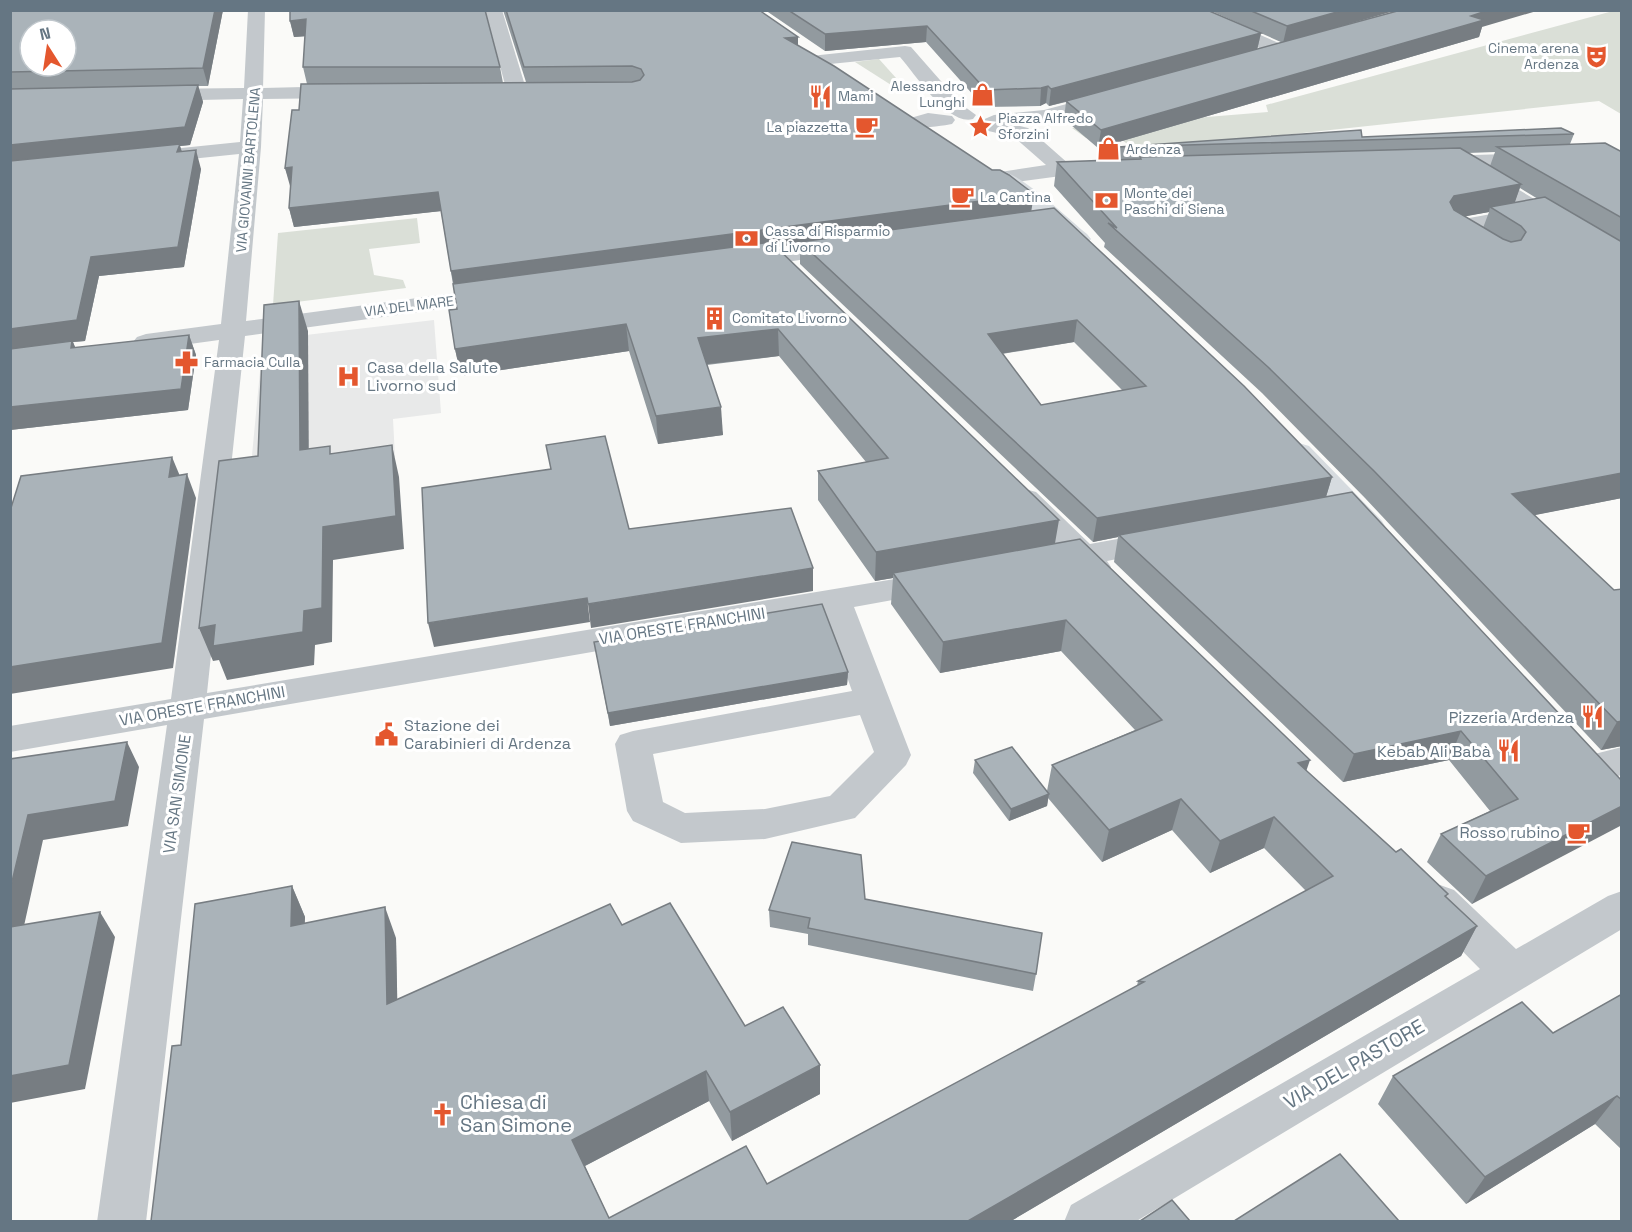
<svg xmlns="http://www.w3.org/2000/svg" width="1632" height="1232" font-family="'Space Grotesk',sans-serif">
<rect width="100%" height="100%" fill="#fafaf8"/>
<polygon fill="#e8e9e9" points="434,320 441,413 393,419 395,457 250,476 263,340"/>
<g fill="#dadfd7">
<polygon points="1613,11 1621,11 1621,114 1599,101 1137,151 1115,135 1086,138 1072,128 1268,112 1266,105"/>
<polygon points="879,59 905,88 899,90 855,62"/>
<polygon points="417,218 420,243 369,249 374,275 403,280 406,288 273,305 278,233"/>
</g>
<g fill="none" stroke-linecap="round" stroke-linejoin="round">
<g fill="#c3c8cc" fill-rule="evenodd">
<path d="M248 10H265L263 88 345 86 352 88 355 92 352 96 345 98 263 99 261 147 246 321 499 287 508 289 511 294 508 299 499 301 245 336 207 693 937 572 948 575 953 582 948 589 937 592 854 607 911 755 906 765 855 818 765 839 681 843 633 821 627 811 615 744 620 735 633 731 852 691 824 612 204 719 146 1222H97L167 725 10 752V726L171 699 219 340 146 350 137 347 133 342 137 337 146 334 221 324 239 154 152 163 145 161 142 157 145 153 152 151 240 142 243 99 156 101 149 99 146 95 149 91 156 89 244 88ZM860 715 874 752 830 796 765 809 685 813 663 802 653 754Z"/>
<polygon points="485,10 502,10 527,92 524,96 510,96 507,92"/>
<polygon points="1178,10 1202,10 1288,47 1291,51 1288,55 1276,55 1180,14"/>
<path d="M905 46 911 47 961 104 976 115 973 119C948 126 916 75 900 57L820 65 814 64 811 60 814 56 820 55Z"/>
<polygon points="1108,93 1115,95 1118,99 1115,103 1045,122 1016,125 1028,128 1070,165 1078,168 1106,168 1109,173 1106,178 1076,180 1061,176 1002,184 994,183 991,178 994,173 1046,165 1014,137 980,129 977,125 980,121 994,115 1044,110"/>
<path d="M928 113 952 116 955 120 952 124C944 126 914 129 907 127L904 123 907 119Z"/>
<polygon points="1622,151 1622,163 1438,168 1431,166 1428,162 1431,158 1438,156"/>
<path d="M1479 170 1487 171 1622 251V268L1614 266 1536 219 1476 230 1487 239 1483 244C1469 247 1452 239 1444 227L1447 222 1519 209 1471 181 1468 176 1471 171Z"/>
<polygon points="844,240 852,242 856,247 852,252 740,269 732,267 728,262 732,257 740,255"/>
<path d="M1025 489 1036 492 1090 544 1161 531 1172 534 1177 541 1172 548 1107 561 1111 567 1106 574C1093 578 1086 576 1076 567L1052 571 1041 568 1036 561 1041 554 1059 550 1010 498 1014 492Z"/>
<polygon points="1622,747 1622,775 1592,782 1579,778 1573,768 1579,758"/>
<polygon points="1440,885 1454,890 1516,949 1608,896 1622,891 1622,929 1135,1222 1064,1222 1071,1205 1480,969 1426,914 1420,902 1426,890"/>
</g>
<g fill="#d6dbdf" fill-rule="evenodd">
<path d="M997 169C1024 175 1065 216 1087 234L1091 239 1087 244 1079 246 1071 244 1021 202 989 180 986 175 989 170Z"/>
<polygon points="1299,443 1309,446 1382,521 1386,528 1382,535 1371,538 1360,535 1289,458 1285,452 1289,446"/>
</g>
</g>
<g fill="#929a9f" fill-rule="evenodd">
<polygon points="10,10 223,10 208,86 198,86 203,102 190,145 180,146 182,152 201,169 184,267 99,276 85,341 73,342 75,348 189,335 196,355 188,410 10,430"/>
<path d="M503 10H759L798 45 1032 211 1332 477 1326 497 1622 781 1472 904 1427 862 1441 834 1490 811 1449 760 1343 782 1114 562 1118 537 1093 542 800 264V244L777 247 1055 543 1396 852 1448 894 1446 897 1477 926 1461 956 1011 1221H151L181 1045 292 886 305 917 304 923 396 938 397 1000 622 925 745 1026 820 1094 732 1141 709 1101 585 1166 609 1218 767 1184 1137 986 1138 981 1306 891 1264 848 1210 873 1172 830 1102 862 1048 798 1047 806 1009 821 973 773 975 760 1047 791 1052 765 1135 730 1061 651 940 673 891 604 893 578 875 581 818 500V471L866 462 779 356 707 365 723 435 658 444 629 351 461 376 455 349 457 309 441 211 294 227 289 208 291 186 285 168 307 84 303 67 305 36 294 37 290 21 500 67 503 83 526 82ZM1074 342 1122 390 1041 405 1002 354Z"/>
<polygon points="765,10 1207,10 1261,33 1257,50 1283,43 1209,10 1397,10 1292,40 1482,27 1479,37 1098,148 1064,119 1066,102 1049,106 1046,103 1040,106 984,107 926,42 825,51"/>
<path d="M1574 134 1570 144 1622 152V498L1534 515 1614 590 1622 589V746L1601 750 1365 498 1262 393 1104 247 1105 243 1054 186 1057 162 1116 160 1118 147 1362 137ZM1495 152 1490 166 1468 153ZM1520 188 1538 199 1514 203ZM1489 212 1483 228 1465 216Z"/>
<polygon points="594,642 848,672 847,685 610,726"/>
<polygon points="865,899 1036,974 1033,991 808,945 808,934 770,927 769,910"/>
<polygon points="1622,994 1622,1150 1595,1124 1466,1204 1378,1104 1393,1076 1553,1033"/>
</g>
<g fill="#777d82">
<polygon points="215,10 223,10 208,86 203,68"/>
<polygon points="1344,10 1397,10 1283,43 1287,26"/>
<polygon points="1489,10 1540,10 1482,27 1479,37 1098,148 1101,130"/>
<polygon points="306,19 310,36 294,37 290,21"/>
<polygon points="927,26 926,42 825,51 825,34"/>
<polygon points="1261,33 1257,50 1049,106 1051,89"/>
<polygon points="798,37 798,53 785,38"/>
<polygon points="198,85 203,102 190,145 180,146 185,162 177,152 10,164 10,145"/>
<polygon points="1048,86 1046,103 1040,106 1041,88"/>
<polygon points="196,150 201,169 184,267 99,276 85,341 73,342 81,361 10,351 10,329 91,257"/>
<polygon points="292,167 297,185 290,186 285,168"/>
<polygon points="1521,184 1513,208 1490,207 1489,212 1446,220 1450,202 1454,196"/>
<polygon points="438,192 442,211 294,227 289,208"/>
<polygon points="1034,194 1031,213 800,242 800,244 455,291 451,271"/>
<polygon points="299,301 308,331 309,482 300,450"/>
<polygon points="1077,320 1074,342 986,356 988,334"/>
<polygon points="626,324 629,351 461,376 455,349"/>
<polygon points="778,329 779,356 699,365 698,338"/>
<polygon points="189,335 196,355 188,410 10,430 10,407"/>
<polygon points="721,407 723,435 658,444 656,416"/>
<polygon points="392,445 399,477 404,549 333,560 332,642 315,645 314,665 227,680 219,660 213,661 199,628 323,527"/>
<polygon points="172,457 182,481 169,477"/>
<polygon points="1622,473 1622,498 1500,522 1512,494"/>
<polygon points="187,474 196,498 173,668 10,694 10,667"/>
<polygon points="1332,477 1325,500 1119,535 1118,537 1093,542 1097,518"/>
<polygon points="1059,520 1054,549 893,573 893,578 875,581 876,552"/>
<polygon points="813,568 813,591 591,628 588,604"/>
<polygon points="587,598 590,622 434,647 428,623"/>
<polygon points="1066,620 1061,651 940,673 943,642"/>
<polygon points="848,672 847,685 610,726 608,713"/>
<polygon points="1622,721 1622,746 1601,750 1617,722"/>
<polygon points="1461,731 1449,760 1343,782 1354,754"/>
<polygon points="127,742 139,767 128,826 43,840 18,953 10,954 10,890 28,815"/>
<polygon points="1310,760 1299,792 1298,763"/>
<polygon points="1049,794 1047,806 1009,821 1011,809"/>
<polygon points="1181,799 1172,830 1102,862 1109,830"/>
<polygon points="1622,806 1622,825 1472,904 1486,876"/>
<polygon points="1274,817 1264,848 1210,873 1220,841"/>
<polygon points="292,886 305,917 304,957 291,926"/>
<polygon points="385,907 396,938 398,1034 387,1004"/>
<polygon points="100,912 115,937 85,1089 10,1103 10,1076"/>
<polygon points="1477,926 1461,956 1011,1221 968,1221"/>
<polygon points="820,1065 820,1094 732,1141 730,1112"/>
<polygon points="706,1071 709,1101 579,1169 572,1140"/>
<polygon points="1617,1096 1595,1124 1466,1204 1485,1177"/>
</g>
<g fill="#aab3b9" stroke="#777d82" stroke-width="1.5" fill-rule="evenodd">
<path d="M10 10H215L203 68 10 72ZM30 30H66V66H30Z"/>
<polygon points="290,10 485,10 500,67 303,67 306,19 290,21"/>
<polygon points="506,10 759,10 798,37 785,38 834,66 992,170 1000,170 1009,175 1034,194 451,271 438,192 289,208 292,167 285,168 292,110 299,110 301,84 632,82 640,80 644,75 641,69 632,66 524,67"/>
<polygon points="788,10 1207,10 1261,33 1051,89 1048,86 1041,88 986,90 927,26 825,34"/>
<polygon points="1249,10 1344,10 1287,26"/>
<polygon points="1401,10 1489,10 1471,16 1484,20 1101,130 1066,101"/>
<polygon points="198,85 185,127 10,145 10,89"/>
<polygon points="1561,128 1574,134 1118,147 1361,130 1362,137"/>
<polygon points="1605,143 1622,152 1622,218 1497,147"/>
<polygon points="180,144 177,152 196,150 178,247 91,257 77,320 10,329 10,161"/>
<polygon points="1460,148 1521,184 1454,196 1450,202 1454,210 1503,239 1511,242 1521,240 1526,232 1521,226 1490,207 1545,197 1622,242 1622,473 1512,494 1614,590 1622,589 1622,721 1617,722 1374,471 1268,367 1108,223 1117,228 1057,162 1141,159 1140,157"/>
<path d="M1054 208 1244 386 1332 477 1097 518 800 242ZM1077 320 1146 386 1041 405 988 334Z"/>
<polygon points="771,242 1059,520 876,552 818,471 888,458 778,329 698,338 721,407 656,416 626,324 455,349 449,310 457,309 453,284"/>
<polygon points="299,301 300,450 330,446 330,454 392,445 396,516 323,527 322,608 304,611 303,632 213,646 215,625 199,628 219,461 258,456 264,305"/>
<polygon points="189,335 181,389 10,407 10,349 72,341 71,348"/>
<polygon points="605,436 629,529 791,508 813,568 588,604 587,598 428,623 422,488 551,469 546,445"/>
<polygon points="172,457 169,477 187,474 162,643 10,667 10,511 21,476"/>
<polygon points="1352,492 1622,781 1622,806 1486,876 1441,834 1518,799 1461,731 1354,754 1119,535"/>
<polygon points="1080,539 1310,760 1298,763 1396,852 1401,849 1448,894 1445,896 1477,926 968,1221 151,1221 172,1046 181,1045 195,904 292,886 291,926 385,907 387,1004 610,904 622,925 670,903 745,1026 783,1007 820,1065 730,1112 706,1071 572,1140 609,1218 746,1146 767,1184 1144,982 1138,981 1333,876 1274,817 1220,841 1181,799 1109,830 1052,765 1162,720 1066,620 943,642 893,573"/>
<polygon points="822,604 848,672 608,713 594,642"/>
<polygon points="127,742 115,801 28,815 10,890 10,759"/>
<polygon points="1012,747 1049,794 1011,809 975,760"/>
<polygon points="792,842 861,855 865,899 1042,933 1036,974 808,928 810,918 769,910"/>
<polygon points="100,912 69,1065 10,1076 10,927"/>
<polygon points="1622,994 1622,1100 1617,1096 1485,1177 1393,1076 1522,1002 1553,1033"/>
<polygon points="1340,1154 1399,1221 1234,1221"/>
<polygon points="1172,1200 1190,1221 1140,1221"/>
</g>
<defs>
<symbol id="theatre-bare" viewBox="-9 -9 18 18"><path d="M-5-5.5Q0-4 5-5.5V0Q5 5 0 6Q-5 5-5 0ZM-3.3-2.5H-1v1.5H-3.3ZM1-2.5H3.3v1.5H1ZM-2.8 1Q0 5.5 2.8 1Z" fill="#e4572e" stroke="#fff" stroke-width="2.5" paint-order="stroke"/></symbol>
<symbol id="shop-bare" viewBox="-9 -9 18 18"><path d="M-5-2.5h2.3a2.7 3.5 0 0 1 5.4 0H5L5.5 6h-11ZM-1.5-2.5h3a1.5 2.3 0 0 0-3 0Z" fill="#e4572e" stroke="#fff" stroke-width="2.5" paint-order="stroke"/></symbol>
<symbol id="restaurant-bare" viewBox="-9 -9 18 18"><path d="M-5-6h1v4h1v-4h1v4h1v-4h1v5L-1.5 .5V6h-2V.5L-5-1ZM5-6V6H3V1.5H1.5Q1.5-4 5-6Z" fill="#e4572e" stroke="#fff" stroke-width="2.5" paint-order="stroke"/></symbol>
<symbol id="sight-bare" viewBox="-9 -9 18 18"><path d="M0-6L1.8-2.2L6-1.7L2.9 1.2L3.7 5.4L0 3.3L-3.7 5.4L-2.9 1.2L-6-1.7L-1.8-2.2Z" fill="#e4572e" stroke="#fff" stroke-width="2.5" paint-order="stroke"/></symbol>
<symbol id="cafe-bare" viewBox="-9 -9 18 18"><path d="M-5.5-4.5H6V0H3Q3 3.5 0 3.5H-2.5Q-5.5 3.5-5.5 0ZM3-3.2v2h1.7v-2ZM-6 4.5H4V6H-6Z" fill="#e4572e" stroke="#fff" stroke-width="2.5" paint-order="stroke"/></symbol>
<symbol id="bank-bare" viewBox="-9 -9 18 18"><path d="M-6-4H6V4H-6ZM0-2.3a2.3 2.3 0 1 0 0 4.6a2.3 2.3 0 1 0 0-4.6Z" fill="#e4572e" stroke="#fff" stroke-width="2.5" paint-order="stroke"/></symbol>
<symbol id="building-bare" viewBox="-9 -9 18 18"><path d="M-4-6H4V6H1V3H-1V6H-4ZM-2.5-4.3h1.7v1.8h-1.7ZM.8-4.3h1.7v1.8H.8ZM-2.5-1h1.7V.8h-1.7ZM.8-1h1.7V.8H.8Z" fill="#e4572e" stroke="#fff" stroke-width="2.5" paint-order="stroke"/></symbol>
<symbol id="pharmacy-bare" viewBox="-9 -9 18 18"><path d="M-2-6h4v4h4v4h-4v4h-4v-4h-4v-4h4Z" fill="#e4572e" stroke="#fff" stroke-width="2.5" paint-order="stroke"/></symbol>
<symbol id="hospital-bare" viewBox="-9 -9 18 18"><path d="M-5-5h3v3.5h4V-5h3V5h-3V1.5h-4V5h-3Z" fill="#e4572e" stroke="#fff" stroke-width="2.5" paint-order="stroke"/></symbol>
<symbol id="civic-bare" viewBox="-9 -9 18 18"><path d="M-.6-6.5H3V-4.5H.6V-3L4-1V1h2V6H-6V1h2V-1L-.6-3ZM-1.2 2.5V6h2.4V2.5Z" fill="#e4572e" stroke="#fff" stroke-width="2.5" paint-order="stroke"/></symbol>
<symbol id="church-bare" viewBox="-9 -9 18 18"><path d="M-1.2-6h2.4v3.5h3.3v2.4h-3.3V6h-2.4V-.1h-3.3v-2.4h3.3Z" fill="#e4572e" stroke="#fff" stroke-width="2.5" paint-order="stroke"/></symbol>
</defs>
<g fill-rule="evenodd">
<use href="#theatre-bare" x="1580" y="40" width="33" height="33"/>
<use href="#shop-bare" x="966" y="78" width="33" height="33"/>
<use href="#restaurant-bare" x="804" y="80" width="33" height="33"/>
<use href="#sight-bare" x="964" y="110" width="33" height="33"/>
<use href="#cafe-bare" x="850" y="110" width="33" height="33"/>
<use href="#shop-bare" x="1092" y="132" width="33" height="33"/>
<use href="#cafe-bare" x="946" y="180" width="33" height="33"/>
<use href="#bank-bare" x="1090" y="184" width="33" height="33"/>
<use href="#bank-bare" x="730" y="222" width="33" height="33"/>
<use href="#building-bare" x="698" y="302" width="33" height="33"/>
<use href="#pharmacy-bare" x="170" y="346" width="33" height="33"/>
<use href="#hospital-bare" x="332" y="360" width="33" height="33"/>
<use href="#restaurant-bare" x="1576" y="700" width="33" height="33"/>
<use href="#civic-bare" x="370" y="718" width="33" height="33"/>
<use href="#restaurant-bare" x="1492" y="734" width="33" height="33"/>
<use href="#cafe-bare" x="1562" y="816" width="33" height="33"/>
<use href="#church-bare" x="426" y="1098" width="33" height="33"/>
</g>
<g text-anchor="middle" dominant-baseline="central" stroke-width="6" stroke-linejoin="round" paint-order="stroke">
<g font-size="14" fill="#657683" stroke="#fff" text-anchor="start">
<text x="1579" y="48" text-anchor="end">Cinema arena<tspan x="1579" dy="16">Ardenza</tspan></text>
<text x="965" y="86" text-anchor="end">Alessandro<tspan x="965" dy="16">Lunghi</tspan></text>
<text x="838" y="96">Mami</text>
<text x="998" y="118">Piazza Alfredo<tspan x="998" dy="16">Sforzini</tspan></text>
<text x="848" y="127" text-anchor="end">La piazzetta</text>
<text x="1126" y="149">Ardenza</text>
<text x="1124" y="193">Monte dei<tspan x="1124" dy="16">Paschi di Siena</tspan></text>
<text x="980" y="197">La Cantina</text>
<text x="765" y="231">Cassa di Risparmio<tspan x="765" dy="16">di Livorno</tspan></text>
<text x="732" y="318">Comitato Livorno</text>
<text x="204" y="362">Farmacia Culla</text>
</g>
<g font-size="14" fill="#657683" stroke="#fff">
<text transform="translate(248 170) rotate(-85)">VIA GIOVANNI BARTOLENA</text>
<text transform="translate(409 306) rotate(-7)">VIA DEL MARE</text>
</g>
<g font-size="16" fill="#657683" stroke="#fff" text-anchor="end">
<text x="367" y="367" text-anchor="start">Casa della Salute<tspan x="367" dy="18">Livorno sud</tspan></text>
<text x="1574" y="717">Pizzeria Ardenza</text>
<text x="404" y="725" text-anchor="start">Stazione dei<tspan x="404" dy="18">Carabinieri di Ardenza</tspan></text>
<text x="1491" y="751">Kebab Ali Babà</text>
<text x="1560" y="832">Rosso rubino</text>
</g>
<g font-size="16" fill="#657683" stroke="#fff">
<text transform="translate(682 626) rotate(-9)">VIA ORESTE FRANCHINI</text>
<text transform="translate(202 706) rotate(-10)">VIA ORESTE FRANCHINI</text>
<text transform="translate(177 794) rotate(-82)">VIA SAN SIMONE</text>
</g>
<g font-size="20" fill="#657683" stroke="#fff">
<text transform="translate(1354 1064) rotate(-30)">VIA DEL PASTORE</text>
</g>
<g font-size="20" fill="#657683" stroke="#fff" text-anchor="start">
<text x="460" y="1102">Chiesa di<tspan x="460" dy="23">San Simone</tspan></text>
</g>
</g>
<rect width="1632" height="1232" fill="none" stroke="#657683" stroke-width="24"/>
<g transform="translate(48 48) rotate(348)"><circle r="28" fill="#ffffff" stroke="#c1c8cd" stroke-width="1.5"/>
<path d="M0-4.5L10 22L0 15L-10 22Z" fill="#e4572e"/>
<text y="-9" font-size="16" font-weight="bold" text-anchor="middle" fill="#657683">N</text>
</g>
</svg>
